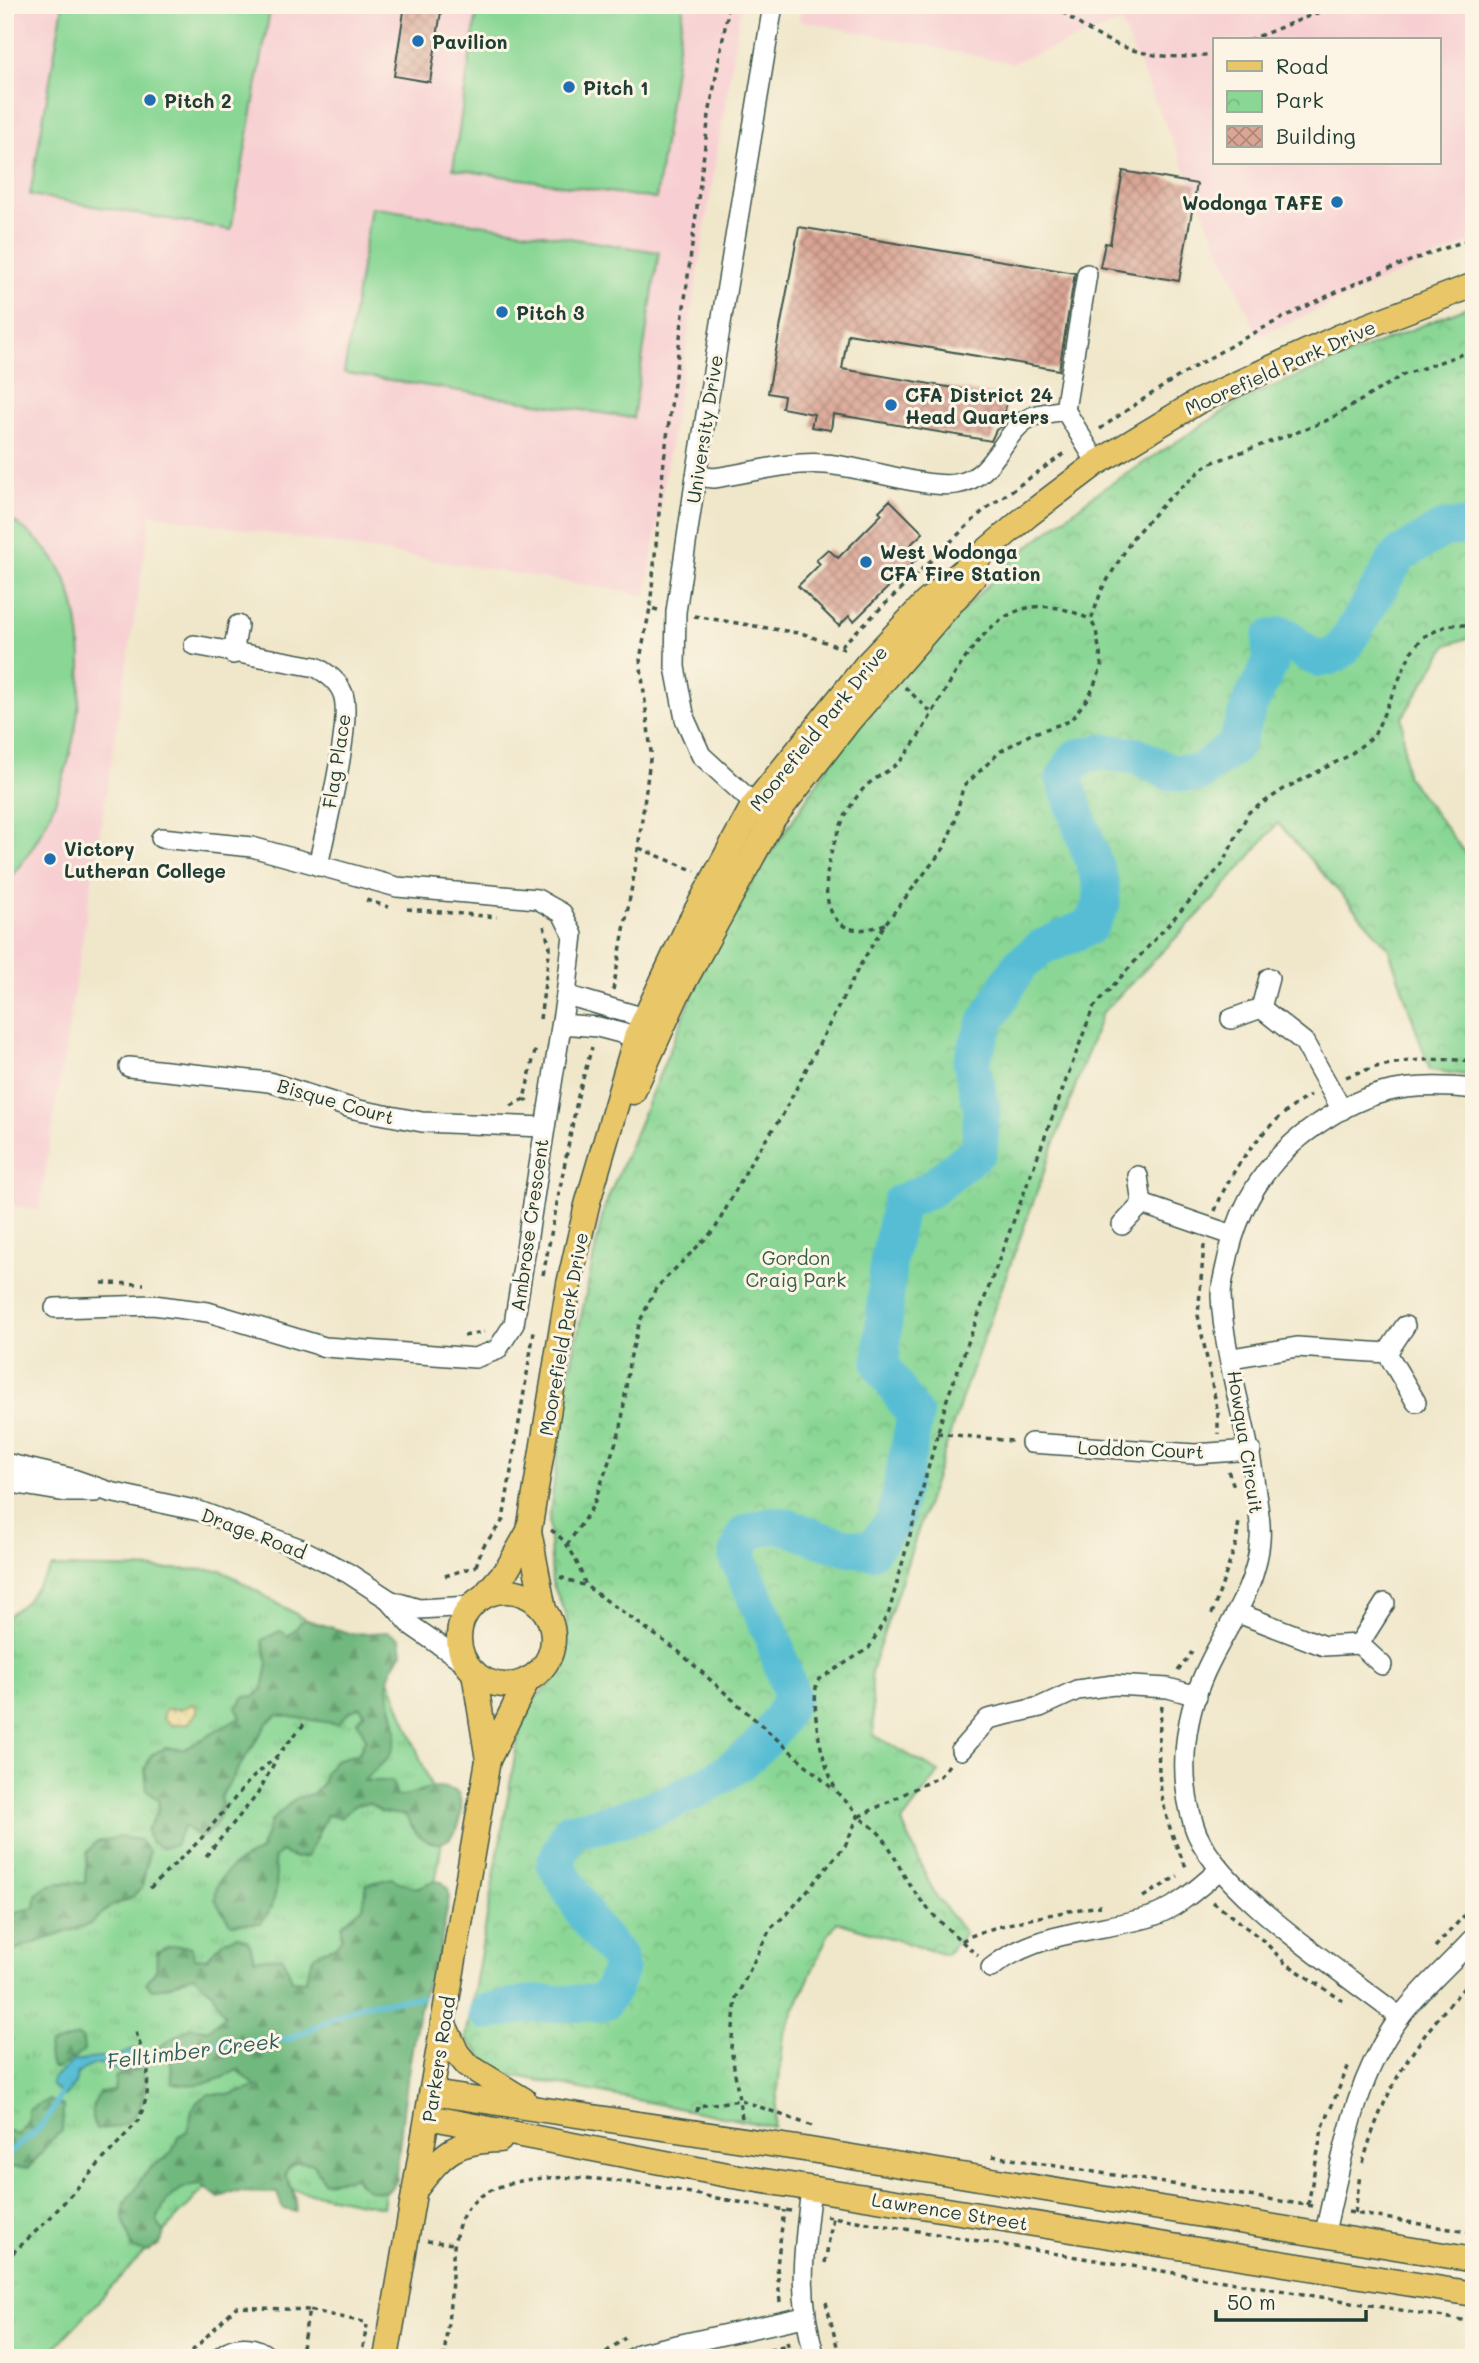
<svg xmlns="http://www.w3.org/2000/svg" width="1479" height="2363" font-family="Mali,sans-serif">
<defs>
<pattern id="grass-tufts" width="24" height="20" patternUnits="userSpaceOnUse" patternTransform="scale(1.75)"><rect width="24" height="20" fill="#8ad795"/><path d="M3 7l-1-3M5 7V3M7 7l1-3M15 17l-1-3M17 17v-4M19 17l1-3" fill="none" stroke="#77b981"/></pattern>
<pattern id="forest-firs" width="22" height="20" patternUnits="userSpaceOnUse" patternTransform="scale(1.75)"><rect width="22" height="20" fill="#6fb87e"/><path d="M5 1l3.5 6h-7zM16 11l3.5 6h-7z" fill="#5b9768"/></pattern>
<pattern id="sand-dots" width="8" height="8" patternUnits="userSpaceOnUse" patternTransform="scale(1.75)"><rect width="8" height="8" fill="#eeda9e"/><path d="M2 2h.1M6 6h.1" fill="none" stroke="#ccbc89" stroke-width="1.8" stroke-linecap="round"/></pattern>
<pattern id="park-crowns" width="20" height="18" patternUnits="userSpaceOnUse" patternTransform="scale(1.75)"><rect width="20" height="18" fill="#8ad795"/><path d="M2 6a3 3 0 1 1 6 0M12 15a3 3 0 1 1 6 0" fill="none" stroke="#77b981"/></pattern>
<pattern id="building-cross-hatch" width="8" height="8" patternUnits="userSpaceOnUse" patternTransform="scale(1.75)"><rect width="8" height="8" fill="#daa595"/><path d="M0 0l8 8M0 8l8-8" fill="none" stroke="#b0887a"/></pattern>
</defs>
<rect width="100%" height="100%" fill="#fcf5e5"/>
<filter id="ink" filterUnits="userSpaceOnUse"><feTurbulence type="fractalNoise" baseFrequency=".0143" numOctaves="2"/><feDisplacementMap in="SourceGraphic" scale="14" xChannelSelector="R" yChannelSelector="G"/><feConvolveMatrix kernelMatrix="1 2 1 2 8 2 1 2 1" color-interpolation-filters="sRGB"/></filter>
<filter id="wash" filterUnits="userSpaceOnUse"><feTurbulence type="fractalNoise" baseFrequency=".00686" numOctaves="4" result="noise"/><feDisplacementMap in="SourceGraphic" scale="28" xChannelSelector="R" yChannelSelector="G"/><feGaussianBlur stdDeviation="1.57" result="paint"/><feColorMatrix in="noise" values="0 0 0 0 0 0 0 0 0 0 0 0 0 0 0 0 0 1.4 0 .05"/><feComposite in="paint" operator="in"/></filter>
<g filter="url(#wash)">
<rect width="100%" height="100%" fill="#f0e7cb"/>
<g fill="#f7cfd2" fill-rule="evenodd">
<polygon points="5,5 741,5 646,595 151,514 39,1210 5,1204"/>
<path d="M802 5H1474V241L1258 336 1121 23 1011 63 799 20ZM1215 40H1439V163H1215Z"/>
</g>
<polygon fill="url(#grass-tufts)" stroke="#548a64" stroke-width="2" points="52,1567 221,1570 384,1666 445,1822 383,2207 217,2175 45,2358 5,2358 5,1618 25,1602"/>
<g fill="url(#forest-firs)" stroke="#477a59" stroke-width="2">
<path d="M304 1619 352 1634 388 1632 400 1639 402 1653C368 1694 409 1713 391 1753 387 1762 371 1771 364 1781H392L397 1796C422 1796 430 1778 458 1793 470 1821 447 1861 418 1834 413 1830 409 1821 405 1815L382 1812 369 1803 355 1805 341 1818 327 1815 307 1857 296 1858 281 1852 274 1859C279 1884 277 1903 261 1923L231 1924C227 1918 221 1911 218 1905 207 1879 240 1858 260 1852L271 1821 295 1799 312 1794 322 1784 326 1771 335 1760 358 1754 366 1739 357 1721 364 1713 360 1707 349 1712 338 1724 278 1715 268 1722 221 1796C224 1814 218 1823 205 1836L196 1835 184 1826 175 1845 162 1848 150 1841 147 1830 158 1811 159 1801 147 1790 145 1769 151 1755 165 1748 185 1749 241 1717 237 1708 244 1697 255 1696 263 1689 268 1663 262 1640 280 1631 289 1636Z"/>
<path d="M121 1837 139 1840 149 1851 142 1888 129 1899 111 1906 90 1924 5 1953V1920L19 1911 35 1908 36 1895C53 1879 63 1883 85 1883L87 1853 96 1842Z"/>
<path d="M392 1878C429 1899 417 1878 442 1882L448 1889 449 1898 437 1964C415 1988 398 2141 397 2180L388 2191C372 2193 365 2191 355 2178L324 2182 314 2164C300 2161 292 2160 285 2174L295 2198 296 2212 283 2209 277 2193 231 2192 219 2198 201 2184C178 2185 163 2200 157 2222L164 2232 161 2243 148 2252 133 2249 123 2218 124 2204C134 2194 138 2182 147 2172 162 2153 169 2167 178 2136L188 2131 192 2110 198 2101 209 2094H233L256 2087 237 2070C216 2083 197 2087 172 2083L171 2061 159 2057V2047L190 2027 208 2030 225 2016 212 1993 194 1976C178 1979 170 1989 152 1989L146 1983 156 1970 157 1953C166 1944 179 1945 191 1947L195 1958 206 1959 223 1941 238 1936 249 1941 254 1959 283 1957 292 1980 305 1981C315 1952 308 1956 336 1946L342 1937V1925L363 1907 367 1884Z"/>
<polygon points="78,2036 83,2039 84,2051 57,2069 52,2067 48,2055 50,2045"/>
<path d="M141 2069C151 2086 141 2113 125 2123 118 2128 105 2128 97 2130 89 2118 91 2105 100 2093L114 2091 116 2076Z"/>
<path d="M48 2100 63 2106 62 2131C48 2140 40 2156 28 2168L5 2167V2129L18 2135 28 2121V2110Z"/>
</g>
<polygon fill="url(#sand-dots)" stroke="#868c69" stroke-width="2" points="192,1704 196,1706 197,1712 188,1724 172,1725 163,1718 166,1709 180,1709"/>
<polygon fill="url(#park-crowns)" stroke="#548a64" stroke-width="2" points="1474,304 1474,636 1447,645 1402,718 1406,775 1474,865 1474,1076 1430,1070 1388,947 1278,823 1213,900 1102,1013 965,1389 871,1672 874,1735 939,1772 902,1822 933,1892 965,1933 946,1955 837,1922 827,1937 784,2034 774,2127 496,2072 466,2038 523,1710 558,1677 566,1649 567,1618 552,1582 549,1521 566,1389 604,1208 717,936 860,717 1013,559 1095,494 1245,398"/>
<g fill="#8ad795" stroke="#548a64" stroke-width="2">
<polygon points="63,5 271,5 231,230 30,195"/>
<polygon points="478,5 684,5 656,199 453,169"/>
<polygon points="371,207 659,252 633,418 344,373"/>
<path d="M5 515C28 530 52 551 64 576 103 659 71 819 5 882Z"/>
</g>
<path fill="#57bdd4" stroke="#3b7d84" stroke-width="2" d="M134 2049 138 2067 120 2072C105 2061 92 2062 77 2074L75 2084 64 2096 52 2086 51 2081 73 2061 118 2056Z"/>
<g fill="none" stroke-linecap="round" stroke-linejoin="round">
<g stroke="#57bdd4" stroke-width="6">
<polyline points="128,2062 153,2054 223,2042 289,2039 362,2005 421,1997"/>
<path d="M5 2158C13 2146 24 2142 35 2132 49 2119 55 2106 63 2089"/>
</g>
<path stroke="#57bdd4" stroke-width="37" d="M487 2012 528 2004 603 2003 614 1986 620 1968 619 1958 589 1922 555 1863 570 1831C640 1818 716 1792 766 1739 777 1728 784 1711 792 1698L772 1635 737 1556 745 1534C786 1516 791 1531 828 1542 842 1547 857 1548 871 1551L895 1519 915 1416 881 1365 888 1263 900 1203 929 1190 979 1150 982 1111 971 1062 986 1022 1019 966 1041 948 1090 926 1102 904 1101 884 1064 778 1076 758 1102 752 1138 756 1168 772 1198 774 1235 746 1249 706 1270 664 1271 638 1283 635C1306 650 1314 670 1342 650L1398 556 1444 528 1474 527"/>
</g>
<g id="blocks">
<g fill="url(#building-cross-hatch)">
<polygon points="405,5 442,5 430,82 394,76"/>
<polygon points="1123,171 1197,184 1179,281 1100,267 1105,243 1110,244"/>
<polygon points="799,227 1075,273 1059,370 848,334 842,369 1007,397 1003,426 996,430 991,441 833,414 831,430 811,427 814,414 782,408 784,396 768,393"/>
<polygon points="890,500 923,533 911,544 921,555 854,621 849,616 839,626 798,586 820,564 816,560 828,549 838,558 882,514 879,511"/>
</g>
</g>
</g>
<g filter="url(#ink)">
<use href="#blocks" fill-opacity="0" stroke="#3e564b" stroke-width="2"/>
<g fill="none" stroke-linecap="round" stroke-linejoin="round">
<defs>
<g id="minor">
<polyline points="1065,410 1087,274"/>
<path d="M696 476 714 478C749 473 789 461 825 464 861 466 924 489 956 484 997 478 1002 428 1034 416 1043 413 1055 412 1065 410L1097 463"/>
<path d="M194 645 316 667C328 674 338 681 343 694 353 721 325 831 318 866"/>
<polyline points="233,654 238,625"/>
<polyline points="764,813 701,755 685,719 675,667 676,612 696,476 773,5"/>
<polyline points="566,995 645,1018 654,1029"/>
<polyline points="1261,1008 1269,978"/>
<polyline points="1231,1019 1261,1008 1304,1042 1342,1110"/>
<polyline points="562,1024 598,1027 636,1037 648,1036"/>
<polyline points="129,1067 269,1082 354,1109 422,1122 543,1127"/>
<polyline points="1138,1176 1142,1204"/>
<polyline points="1122,1225 1142,1204 1232,1235"/>
<polyline points="55,1308 153,1305 208,1312 325,1347 475,1358 497,1350 514,1324 566,995 573,935 562,913 537,899 397,887 252,847 161,838"/>
<polyline points="1387,1353 1416,1402"/>
<polyline points="1232,1358 1297,1347 1387,1353 1405,1326"/>
<polyline points="1031,1443 1195,1454 1251,1450"/>
<polyline points="5,1463 70,1478 110,1492 199,1511 299,1548 348,1573 388,1599 412,1626 467,1664"/>
<polyline points="5,1482 66,1492 95,1492"/>
<polyline points="389,1600 419,1609 471,1606"/>
<polyline points="1238,1613 1324,1646 1359,1644"/>
<polyline points="1382,1665 1359,1644 1385,1603"/>
<polyline points="961,1750 988,1719 1040,1707 1077,1690 1114,1685 1168,1688 1197,1696"/>
<path d="M991 1968C1037 1931 1096 1932 1150 1917 1176 1909 1198 1888 1218 1871"/>
<path d="M1400 2017C1346 1974 1213 1889 1194 1826 1177 1772 1184 1713 1210 1662 1230 1622 1257 1586 1260 1540 1262 1523 1257 1504 1255 1486 1247 1423 1224 1360 1221 1296 1221 1286 1224 1275 1226 1266 1236 1213 1261 1167 1304 1134 1361 1091 1403 1081 1474 1089"/>
<path d="M811 2189C803 2254 797 2292 815 2358"/>
<path d="M1324 2236C1342 2162 1353 2078 1401 2016 1422 1988 1450 1964 1474 1938"/>
<path d="M219 2358C233 2344 255 2344 269 2358"/>
<polyline points="633,2358 641,2353 804,2317"/>
</g>
<g id="major">
<polyline points="633,1092 677,995 773,819 849,721 974,577"/>
<polyline points="529,1531 544,1610"/>
<circle cx="506" cy="1638" r="47"/>
<polyline points="483,1597 508,1568 529,1531 569,1284 587,1205 636,1037 689,924 753,806 867,664 925,603 1027,516 1097,463 1199,401 1341,336 1474,285"/>
<polyline points="474,1672 488,1760"/>
<polyline points="443,2022 457,2053 467,2065 524,2100"/>
<polyline points="432,2093 810,2150 1474,2260"/>
<polyline points="428,2117 733,2176 1474,2294"/>
<path d="M418 2186C444 2152 455 2141 500 2140"/>
<polyline points="386,2358 488,1760 528,1679"/>
</g>
</defs>
<use href="#minor" stroke="#3e564b" stroke-width="22"/>
<use href="#major" stroke="#3e564b" stroke-width="27"/>
<g stroke="#3e564b" stroke-width="3.5" stroke-dasharray="5 5" stroke-linecap="butt">
<path d="M1055 5C1099 45 1156 66 1215 53"/>
<polyline points="1249,40 1337,5"/>
<path d="M1100 429C1213 348 1341 282 1474 238"/>
<polyline points="658,610 650,608 664,460 709,115 729,5"/>
<polyline points="694,616 804,634 849,651"/>
<polyline points="841,646 984,510 1068,451"/>
<polyline points="905,687 932,713"/>
<polyline points="639,848 695,871"/>
<polyline points="366,900 389,907"/>
<polyline points="407,909 497,917"/>
<path d="M885 924C866 931 846 935 833 915 814 883 840 812 865 787 876 776 893 770 903 758 954 695 983 564 1091 620"/>
<polyline points="613,990 636,864 651,752 640,659 650,608"/>
<polyline points="540,1019 550,947 544,926"/>
<path d="M1346 1077C1388 1060 1429 1057 1474 1061"/>
<polyline points="529,1101 524,1099 536,1047"/>
<polyline points="511,1106 524,1099"/>
<path d="M1215 1211C1232 1165 1268 1119 1311 1095"/>
<polyline points="1204,1245 1198,1315 1218,1413 1218,1434"/>
<polyline points="543,1275 578,1096 592,1047"/>
<polyline points="102,1283 144,1284"/>
<polyline points="464,1336 484,1332"/>
<polyline points="937,1433 1012,1441"/>
<polyline points="1228,1471 1234,1486"/>
<path d="M551 1530C571 1543 578 1564 586 1586"/>
<polyline points="567,1545 593,1506 621,1428 629,1363 640,1321 656,1288 715,1229 752,1160 782,1116 859,967 885,924 944,848 955,821 963,787 1001,751 1031,734 1070,721 1090,695 1102,666 1096,630 1091,620 1102,589 1134,536 1166,501 1208,464 1306,429 1330,419 1403,375 1474,350"/>
<polyline points="476,1566 482,1548 503,1520 534,1331"/>
<polyline points="445,1576 476,1566"/>
<polyline points="560,1577 586,1586 678,1651 834,1790"/>
<polyline points="1212,1614 1236,1544 1239,1521"/>
<polyline points="1178,1671 1192,1652"/>
<path d="M1162 1706C1154 1772 1159 1812 1188 1871"/>
<path d="M949 1765 940 1776 858 1817C893 1838 890 1855 910 1885 928 1914 954 1934 978 1956"/>
<polyline points="206,1856 257,1795 277,1758"/>
<polyline points="150,1888 199,1841 250,1780 277,1756 305,1723"/>
<polyline points="1143,1897 1178,1876"/>
<polyline points="1213,1902 1265,1942 1284,1962 1343,2001"/>
<path d="M962 1941C980 1927 1074 1909 1101 1906"/>
<polyline points="1435,1947 1474,1905"/>
<polyline points="697,2112 698,2106 741,2100 815,2127"/>
<path d="M742 2118 731 2048 736 1998 770 1929 789 1912 845 1846 858 1817C854 1804 840 1800 835 1788 821 1758 811 1714 817 1681L869 1648 889 1612 947 1399 1093 1008 1221 866 1249 812 1284 789 1348 756 1374 736 1411 652 1423 637 1448 625H1474"/>
<polyline points="992,2156 1313,2206"/>
<path d="M1363 2163C1384 2085 1420 2035 1474 1977"/>
<polyline points="727,2200 791,2211"/>
<polyline points="1308,2205 1322,2129 1350,2062"/>
<polyline points="1348,2212 1474,2233"/>
<polyline points="1355,2213 1360,2174"/>
<polyline points="826,2216 1474,2322"/>
<polyline points="427,2241 454,2244"/>
<polyline points="5,2260 48,2220 139,2120 147,2096 148,2070 136,2032"/>
<polyline points="825,2263 833,2217"/>
<polyline points="780,2302 777,2266 784,2210"/>
<polyline points="826,2302 840,2358"/>
<polyline points="787,2341 791,2358"/>
<polyline points="185,2358 236,2307 309,2310"/>
<polyline points="300,2358 309,2310 368,2323"/>
<polyline points="361,2358 367,2325"/>
<path d="M444 2358C446 2337 449 2315 451 2294 453 2270 451 2243 461 2220 493 2146 665 2189 727 2200V2198"/>
<polyline points="598,2358 625,2338"/>
<polyline points="730,2358 788,2345"/>
</g>
<use href="#minor" stroke="#fff" stroke-width="19"/>
<use href="#major" stroke="#e9c769" stroke-width="24"/>
</g>
</g>
<g fill="#1f6fb2" stroke="#fcf5e5" stroke-width="2.5">
<circle cx="418" cy="41" r="7"/>
<circle cx="569" cy="87" r="7"/>
<circle cx="150" cy="100" r="7"/>
<circle cx="1337" cy="202" r="7"/>
<circle cx="502" cy="312" r="7"/>
<circle cx="891" cy="405" r="7"/>
<circle cx="866" cy="562" r="7"/>
<circle cx="50" cy="859" r="7"/>
</g>
<g text-anchor="middle" dominant-baseline="central" stroke-width="6" stroke-linejoin="round" paint-order="stroke">
<g font-size="19" font-weight="bold" fill="#1f3d34" stroke="#fcf5e5" text-anchor="start">
<text x="432" y="41">Pavilion</text>
<text x="583" y="87">Pitch 1</text>
<text x="164" y="100">Pitch 2</text>
<text x="1323" y="202" text-anchor="end">Wodonga TAFE</text>
<text x="516" y="312">Pitch 3</text>
<text x="905" y="394">CFA District 24<tspan x="905" dy="22">Head Quarters</tspan></text>
<text x="880" y="551">West Wodonga<tspan x="880" dy="22">CFA Fire Station</tspan></text>
<text x="64" y="848">Victory<tspan x="64" dy="22">Lutheran College</tspan></text>
</g>
<g font-size="19" fill="#1f3d34" stroke="#fcf5e5">
<text transform="translate(1280 367) rotate(-24)">Moorefield Park Drive</text>
<text transform="translate(704 429) rotate(-81)">University Drive</text>
<text transform="translate(818 728) rotate(-51)">Moorefield Park Drive</text>
<text transform="translate(336 761) rotate(-81)">Flag Place</text>
<text transform="translate(336 1101) rotate(16)">Bisque Court</text>
<text transform="translate(529 1225) rotate(-82)">Ambrose Crescent</text>
<text transform="translate(563 1334) rotate(-80)">Moorefield Park Drive</text>
<text transform="translate(1246 1442) rotate(81)">Howqua Circuit</text>
<text transform="translate(1141 1449) rotate(2)">Loddon Court</text>
<text transform="translate(254 1533) rotate(21)">Drage Road</text>
<text transform="translate(438 2059) rotate(-81)">Parkers Road</text>
<text transform="translate(950 2211) rotate(9)">Lawrence Street</text>
</g>
<g font-size="19" fill="#345c47" stroke="#fcf5e5">
<text x="796" y="1257">Gordon<tspan x="796" dy="22">Craig Park</tspan></text>
</g>
<g font-size="21" font-style="italic" fill="#2d5d5c" stroke="#fcf5e5">
<text transform="translate(193 2050) rotate(-7)">Felltimber Creek</text>
</g>
</g>
<rect width="1479" height="2363" fill="none" stroke="#fcf5e5" stroke-width="28"/>
<rect x="1213" y="38" width="228" height="126" fill="#fcf5e5" stroke="#a4ab9e" stroke-width="2"/>
<rect x="1227" y="61" width="35" height="10" fill="#e9c769" stroke="#a4ab9e" stroke-width="2"/>
<text x="1276" y="74" font-size="21" fill="#1f3d34">Road</text>
<rect x="1227" y="91" width="35" height="21" fill="url(#park-crowns)" stroke="#a4ab9e" stroke-width="2"/>
<text x="1276" y="108" font-size="21" fill="#1f3d34">Park</text>
<rect x="1227" y="126" width="35" height="21" fill="url(#building-cross-hatch)" stroke="#a4ab9e" stroke-width="2"/>
<text x="1276" y="144" font-size="21" fill="#1f3d34">Building</text>
<path d="M1216 2310v10h150v-10" fill="none" stroke="#1f3d34" stroke-width="3.5"/>
<text x="1227" y="2310" font-size="21" fill="#1f3d34" stroke="#fcf5e5" stroke-width="5" paint-order="stroke">50 m</text>
</svg>
